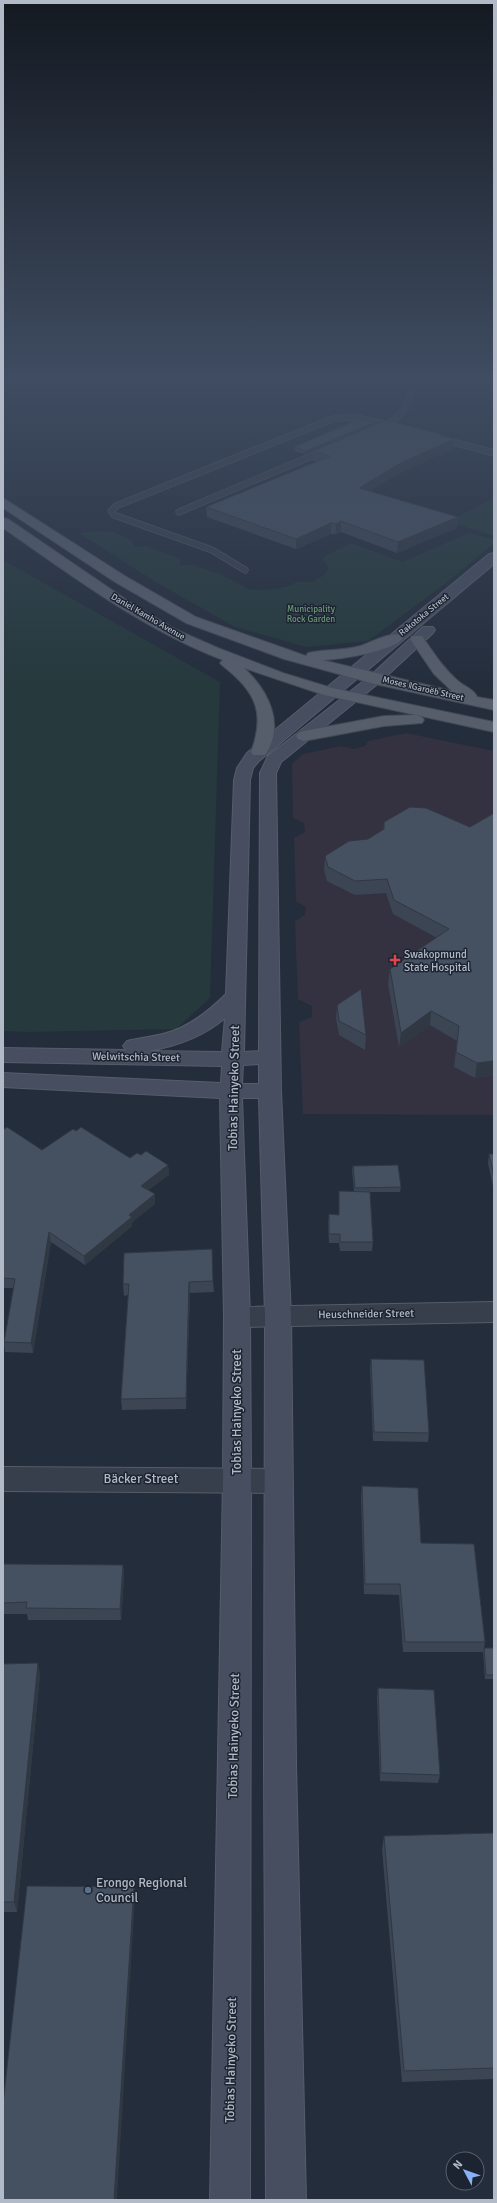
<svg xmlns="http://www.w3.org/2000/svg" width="497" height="2203" font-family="Signika,sans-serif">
<rect width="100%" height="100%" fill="#242d3c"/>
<polygon fill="#343240" points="406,733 494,751 494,1115 303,1114 299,1022 312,1017 312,1006 298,999 295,921 305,915 306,907 296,901 294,838 305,832 304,823 293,818 292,764 303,754 341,746 354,749 365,746 368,741"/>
<g fill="#26393d">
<polygon points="494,498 494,536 437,518 457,517"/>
<polygon points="96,531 114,532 132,541 134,547 145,546 180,559 180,565 193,565 220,574 249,589 265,590 285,587 297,582 312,582 324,575 329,568 322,558 351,543 403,562 469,533 494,539 494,543 445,584 368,641 306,647 235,627 154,581 79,533"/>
<polygon points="3,560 220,682 210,998 176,1029 28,1032 3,1031"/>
</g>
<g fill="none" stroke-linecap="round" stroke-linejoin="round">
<defs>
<g id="lane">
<path d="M383 427C404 416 411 402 413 379"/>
<polyline points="438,438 494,453"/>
<polyline points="179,512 326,450"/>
<polyline points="245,570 212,550 114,515 111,511 116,506 332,419 355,417 395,427"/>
</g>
<g id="street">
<polygon points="494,1302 494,1322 237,1327 228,1324 224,1317 228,1310 237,1307"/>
<polygon points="3,1467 279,1469 289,1473 293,1481 289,1489 279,1493 3,1491"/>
</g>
<path id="secondary" d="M494 553V564L259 761 253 768 250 780 244 1052 259 1051 260 773 268 756 370 676 423 627H433L435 630 433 633 380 682 281 762 276 773 281 1091 291 1316 296 1763 306 2200H266L264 1763 265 1316 259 1098H242L250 1317 251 1479 250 2200H210L223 1479 224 1317 220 1098 3 1087V1073L221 1083 222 1066 3 1062V1048L126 1050 123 1046 127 1041C139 1038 151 1037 163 1034 188 1028 208 1012 226 994L234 780 237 768 247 753 489 554ZM225 1018 222 1052 149 1051C177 1046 203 1037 225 1018ZM259 1064V1084H242L243 1065Z"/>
<g id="primary">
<path d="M3 498 125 576 196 617 306 656 308 653C325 649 343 651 360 646 372 642 389 632 401 635L403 638C395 651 338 660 322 660L452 691 434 674 410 639 412 636H422C433 652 443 668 458 681 464 686 475 690 477 697L494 700V710L375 684 284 659 186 623 115 582 3 508Z"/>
<path d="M3 518 8 519 137 607 177 630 218 648 283 673 332 688 494 722V732L324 695 244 668C268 690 286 725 265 755H253L251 752C266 712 255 691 223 666L220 663 223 660C142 629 74 577 3 528Z"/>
<polygon points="416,715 422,717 424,720 422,723 384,726 304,741 298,739 296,736 298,733 304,731 384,716"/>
</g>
</defs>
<use href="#lane" stroke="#565d6a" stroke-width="7"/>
<use href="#street" stroke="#565d6a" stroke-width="2"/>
<use href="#secondary" stroke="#565d6a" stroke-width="2"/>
<use href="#primary" stroke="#414855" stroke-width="2"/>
<use href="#lane" stroke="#383f4c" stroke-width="6"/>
<use href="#street" fill="#383f4c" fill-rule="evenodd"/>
<use href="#secondary" fill="#464e5f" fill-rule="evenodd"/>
<use href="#primary" fill="#565e6c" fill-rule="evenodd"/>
</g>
<g fill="#3b4553">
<polygon points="373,423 373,426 306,454 294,451 294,447"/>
<polygon points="443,437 454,439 453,449 398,474 370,491 458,517 457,528 397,553 341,532 336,534 331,534 296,549 207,517 206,507 316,462 313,461 313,451"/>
<polygon points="410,807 494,1075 475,1078 454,1067 457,1041 430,1025 399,1047 388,984 390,969 437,938 393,914 386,893 355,895 327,881 324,870 325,856 368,839 383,830 384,822"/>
<polygon points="337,1005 366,1035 365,1050 339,1035 336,1019"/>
<polygon points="3,1130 42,1150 76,1131 130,1158 141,1155 168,1165 169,1175 148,1190 155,1194 155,1204 132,1222 132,1226 85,1265 51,1242 33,1353 5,1352 4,1342 14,1288 3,1288"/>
<polygon points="489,1154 494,1154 494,1191 488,1163"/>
<polygon points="353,1166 401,1187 400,1192 370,1192 373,1242 372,1251 340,1251 339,1243 329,1243 328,1223 329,1214 339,1215 339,1191 354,1191 352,1170"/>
<polygon points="213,1281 214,1292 190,1293 186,1409 122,1410 121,1399 128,1295 124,1296 123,1284"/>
<polygon points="371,1359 429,1433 428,1442 373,1441 370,1368"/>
<polygon points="362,1486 421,1543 485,1642 484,1648 494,1648 494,1679 485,1679 483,1652 403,1652 399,1595 364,1594 361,1497"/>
<polygon points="3,1564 123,1565 124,1576 121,1620 28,1620 27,1614 3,1614"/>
<polygon points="3,1664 40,1674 17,1912 3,1912"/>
<polygon points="378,1688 440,1775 438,1783 380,1781 377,1697"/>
<polygon points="494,1833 494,2079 402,2082 382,1849 384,1836"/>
</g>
<g fill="#303843">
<polygon points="373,423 373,426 306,454 306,451"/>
<polygon points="454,439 453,449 398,474 359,498 359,488 399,464"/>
<polygon points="458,517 457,528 397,553 398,542"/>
<polygon points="341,521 341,532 336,534 336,524"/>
<polygon points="331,523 331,534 296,549 296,539"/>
<polygon points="431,1011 430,1025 399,1047 401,1033"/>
<polygon points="494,1061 494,1075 475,1078 477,1063"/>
<polygon points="168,1165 169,1175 142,1195 141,1186"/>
<polygon points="155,1194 155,1204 132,1222 132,1226 85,1265 84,1256 129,1215"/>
<polygon points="49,1232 51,1242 33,1353 31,1343"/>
<polygon points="189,1282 190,1293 186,1409 186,1398"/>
<polygon points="123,1565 124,1576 121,1620 120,1609"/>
<polygon points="38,1663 40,1674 17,1912 14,1902"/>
<polygon points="134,1887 135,1898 117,2200 114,2200"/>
</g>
<g fill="#455060" stroke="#303843">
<polygon points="359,419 373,423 306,451 294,447"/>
<polygon points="387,420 443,435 441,436 454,439 399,464 359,488 458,517 398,542 341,521 336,524 331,523 296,539 206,507 330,456 313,451"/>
<polygon points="410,807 426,808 470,827 494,813 494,1061 477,1063 456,1052 459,1026 431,1011 401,1033 390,969 449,929 394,900 387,879 355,881 328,867 325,856 349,841 368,839 384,829 384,822"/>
<polygon points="361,989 366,1035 339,1021 337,1005"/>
<polygon points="7,1127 42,1150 73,1129 76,1131 81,1127 130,1158 137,1153 141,1155 146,1151 168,1165 141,1186 155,1194 129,1215 132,1217 84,1256 49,1232 31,1343 4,1342 15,1279 3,1278 3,1130"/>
<polygon points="489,1154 494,1154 494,1176"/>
<polygon points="398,1165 401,1187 355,1188 353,1166"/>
<polygon points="339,1191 370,1192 373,1242 340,1242 340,1234 329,1234 329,1214 339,1215"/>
<polygon points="212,1249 213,1281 189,1282 186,1398 121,1399 129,1284 123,1284 124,1253"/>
<polygon points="371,1359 424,1360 429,1433 374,1432"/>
<polygon points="362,1486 418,1488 421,1543 474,1544 485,1642 405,1642 400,1584 365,1584"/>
<polygon points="3,1564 123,1565 120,1609 26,1608 27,1602 3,1603"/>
<polygon points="484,1648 494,1648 494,1675 486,1675"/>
<polygon points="38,1663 14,1902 3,1902 3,1664"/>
<polygon points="378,1688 434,1690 440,1775 381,1773"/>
<polygon points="494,1833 494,2068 404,2071 384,1836"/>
<polygon points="27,1886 134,1887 114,2200 3,2200 3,2104"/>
</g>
<linearGradient id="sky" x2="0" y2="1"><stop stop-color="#141921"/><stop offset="0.55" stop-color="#3f4c61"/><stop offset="1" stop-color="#3f4c61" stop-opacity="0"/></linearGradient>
<rect width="497" height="687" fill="url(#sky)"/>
<path fill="#e0444e" stroke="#1d2431" stroke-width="1.5" d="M393 954h4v4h4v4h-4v4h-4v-4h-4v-4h4z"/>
<circle fill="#5c6f8a" stroke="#1d2431" stroke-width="1.5" cx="88" cy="1890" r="4"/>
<g text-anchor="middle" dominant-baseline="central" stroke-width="3" stroke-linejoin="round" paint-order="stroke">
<g font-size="9" fill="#6b9876" stroke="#1d2431">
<text x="311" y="609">Municipality<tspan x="311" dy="10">Rock Garden</tspan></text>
</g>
<g font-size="9" fill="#b3bac7" stroke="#1d2431">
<text transform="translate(424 615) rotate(-39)">Rakotoka Street</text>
<text transform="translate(148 617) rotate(30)">Daniel Kamho Avenue</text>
<text transform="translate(423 689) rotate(13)">Moses ǁGaroëb Street</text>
</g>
<g font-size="11" fill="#b3bac7" stroke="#1d2431" text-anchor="start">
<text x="404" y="954">Swakopmund<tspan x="404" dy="13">State Hospital</tspan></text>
</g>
<g font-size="11" fill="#b3bac7" stroke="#1d2431">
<text transform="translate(136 1057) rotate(1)">Welwitschia Street</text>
<text transform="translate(366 1314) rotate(-1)">Heuschneider Street</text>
</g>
<g font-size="13" fill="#b3bac7" stroke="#1d2431">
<text transform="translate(234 1088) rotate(-89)">Tobias Hainyeko Street</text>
<text transform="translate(237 1412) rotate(-90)">Tobias Hainyeko Street</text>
<text x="141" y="1479">Bäcker Street</text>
<text transform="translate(234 1736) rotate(-89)">Tobias Hainyeko Street</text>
<text transform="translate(231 2060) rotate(-89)">Tobias Hainyeko Street</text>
</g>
<g font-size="13" fill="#b3bac7" stroke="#1d2431" text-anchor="start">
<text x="96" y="1883">Erongo Regional<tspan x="96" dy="15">Council</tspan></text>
</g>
</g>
<rect width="497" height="2203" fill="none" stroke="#b3bac7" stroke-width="8"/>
<g transform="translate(465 2171) rotate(311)"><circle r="19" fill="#1d2431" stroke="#59606d"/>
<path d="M0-3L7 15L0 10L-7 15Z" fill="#8bb1f5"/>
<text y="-6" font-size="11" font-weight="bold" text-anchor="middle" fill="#b3bac7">N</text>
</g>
</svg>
